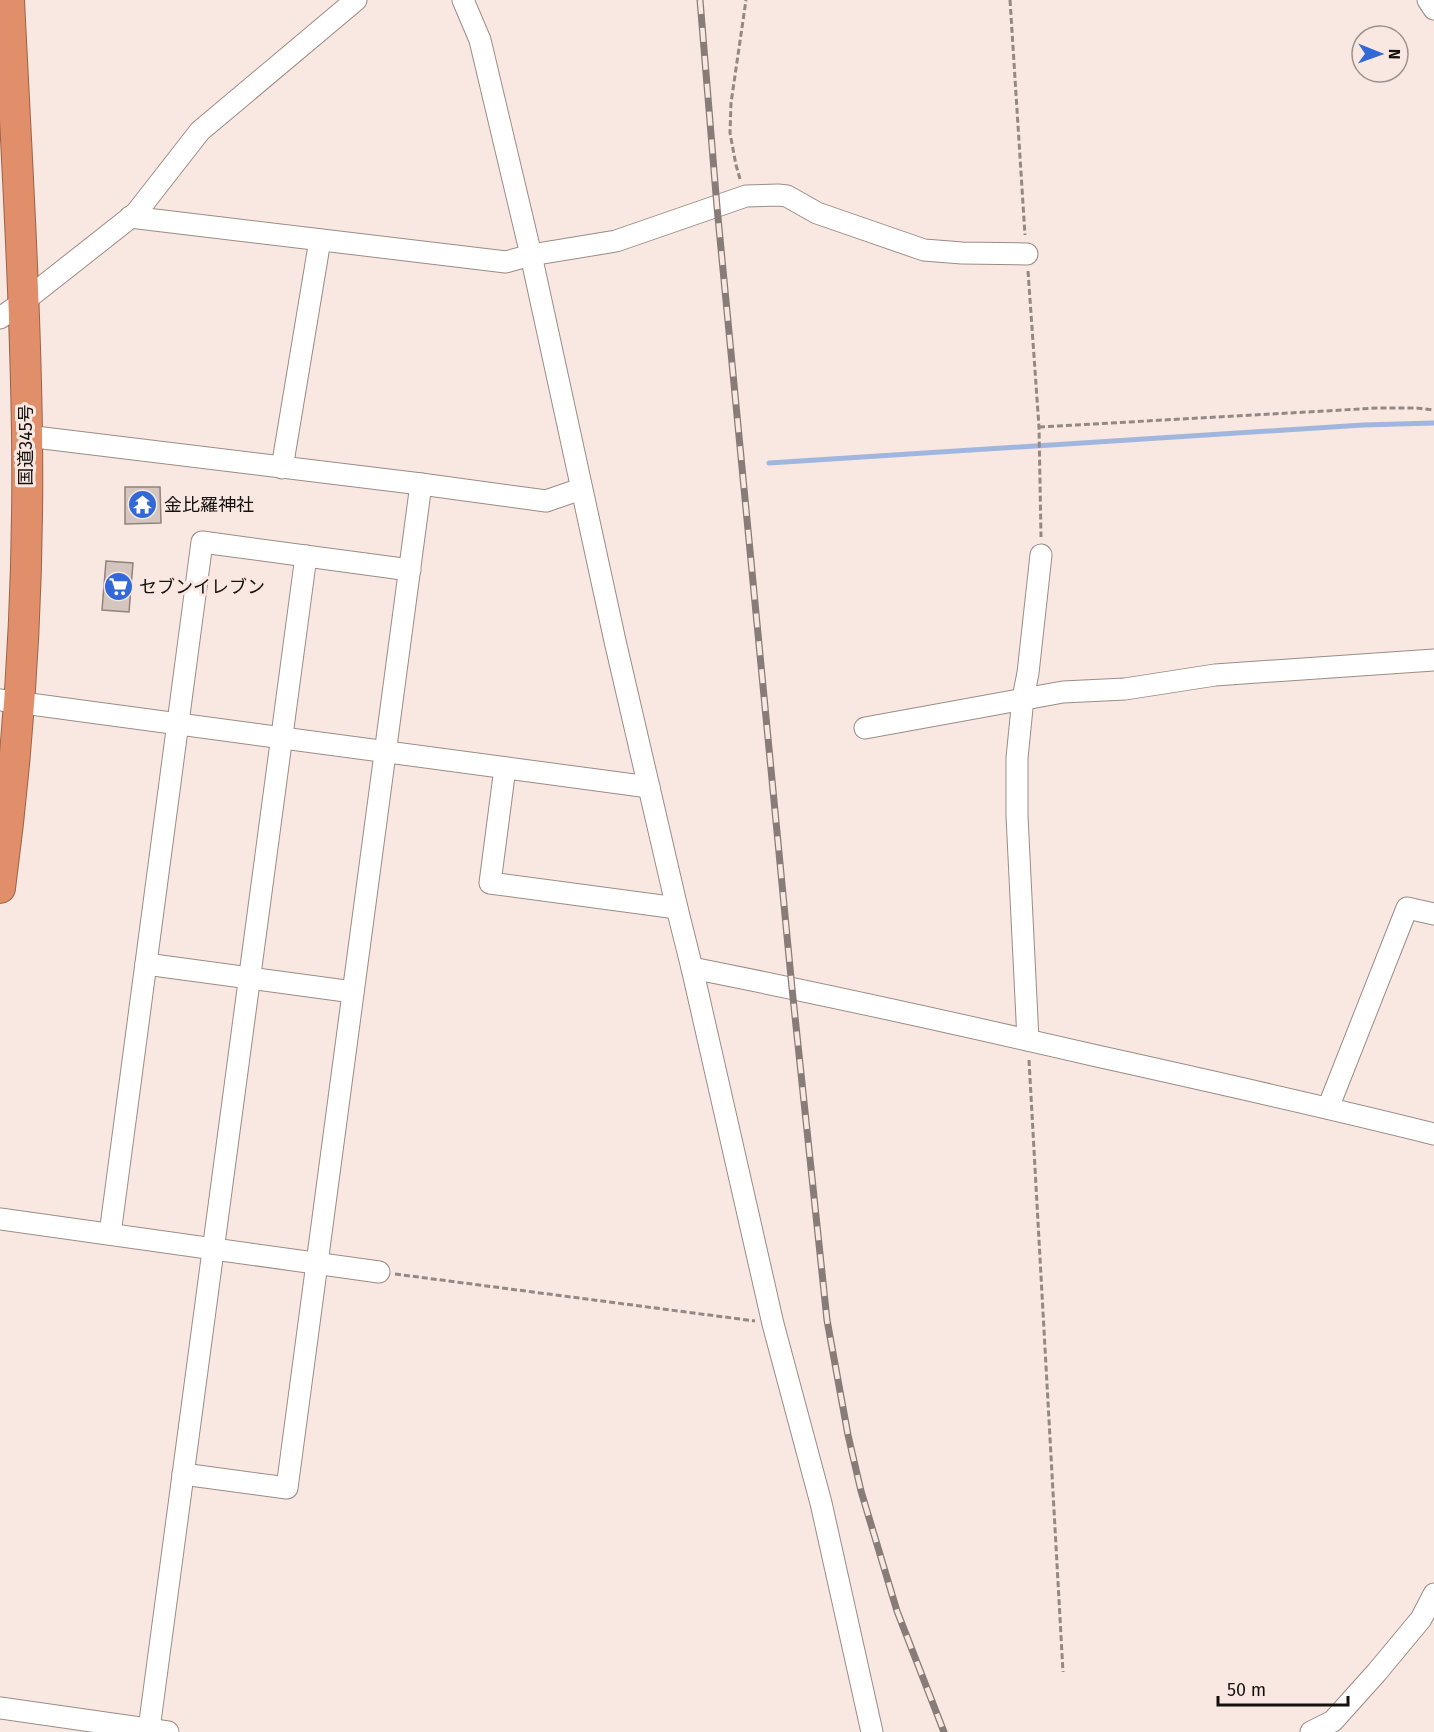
<svg xmlns="http://www.w3.org/2000/svg" width="1434" height="1732" font-family="'Fira Sans','Noto Sans JP',sans-serif">
<rect width="100%" height="100%" fill="#f8e8e1"/>
<g fill="none" stroke-linecap="round" stroke-linejoin="round">
<polyline stroke="#a0b6df" stroke-width="5" points="769,463 1363,425 1434,423"/>
</g>
<g fill="#d4c5be" stroke="#90827c" stroke-width="1.5">
<polygon points="125,487 160,487 161,523 125,524"/>
<polygon points="106,561 133,563 129,612 102,610"/>
</g>
<g fill="none" stroke-linecap="round" stroke-linejoin="round">
<defs>
<g id="minor">
<polyline points="463,0 480,40 531,255 615,641 677,908 692,968 773,1324 821,1503 872,1732"/>
<polyline points="1428,0 1434,9"/>
<polyline points="130,217 506,262 531,255 616,241 746,196 778,195 787,196 817,213 924,250 962,253 1027,254"/>
<polyline points="0,318 23,302 136,213 200,131 356,0"/>
<polyline points="27,436 421,484 546,501 581,489"/>
<polyline points="282,468 320,240"/>
<polyline points="0,700 649,787"/>
<polyline points="865,728 1063,692 1125,689 1215,675 1434,660"/>
<polyline points="505,768 490,883 677,908"/>
<polyline points="146,964 353,992"/>
<path d="M692 968C828 995 963 1025 1097 1056 1210 1081 1322 1106 1434 1134"/>
<polyline points="1028,1040 1017,816 1017,758 1023,698 1028,673 1041,555"/>
<polyline points="1328,1108 1407,908 1434,914"/>
<polyline points="0,1219 379,1272"/>
<polyline points="110,1234 202,542 410,570"/>
<polyline points="183,1474 287,1488 421,484"/>
<polyline points="0,1708 168,1732"/>
<polyline points="149,1729 306,556"/>
<polyline points="1311,1732 1333,1721 1377,1672 1421,1619 1434,1594"/>
</g>
<path id="highway" d="M0 888C20 739 29 586 27 435 25 290 16 145 9 0"/>
</defs>
<use href="#minor" stroke="#9a8c86" stroke-width="23"/>
<use href="#highway" stroke="#99634a" stroke-width="32"/>
<g stroke="#938883" stroke-width="3" stroke-dasharray="6 3" stroke-linecap="butt">
<polyline points="1010,0 1025,235"/>
<polyline points="740,179 736,165 730,133 731,103 746,0"/>
<polyline points="1028,271 1039,427 1041,537"/>
<polyline points="1039,427 1378,408 1416,408 1434,410"/>
<polyline points="1029,1060 1063,1672"/>
<polyline points="395,1274 755,1321"/>
</g>
<use href="#minor" stroke="#fff" stroke-width="21"/>
<use href="#highway" stroke="#e08f6a" stroke-width="30"/>
<defs>
<polyline id="rail" points="700,0 717,207 792,988 827,1320 848,1435 861,1491 897,1611 944,1732"/>
</defs>
<use href="#rail" stroke="#877c78" stroke-width="7"/>
<use href="#rail" stroke="#f8e8e1" stroke-width="4.5" stroke-dasharray="14" stroke-linecap="butt"/>
</g>
<defs>
<symbol id="temple-disc" viewBox="-11 -11 22 22"><circle r="9.5" fill="#3368d7" stroke="#f8e8e1"/><path d="M0-6L5-2H3V0L6.5 2.5H4V6H1.5V3h-3V6H-4V2.5H-6.5L-3 0V-2H-5Z" fill="#fff"/></symbol>
<symbol id="supermarket-disc" viewBox="-11 -11 22 22"><circle r="9.5" fill="#3368d7" stroke="#f8e8e1"/><path d="M-6-5.5h2.5l.6 2H6L4.5 2H-2.5L-4.4-4H-6ZM-1.5 3.2a1.3 1.3 0 1 0 .1 0ZM3 3.2a1.3 1.3 0 1 0 .1 0Z" fill="#fff"/></symbol>
</defs>
<g fill-rule="evenodd">
<use href="#temple-disc" x="126" y="488" width="33" height="33"/>
<use href="#supermarket-disc" x="102" y="570" width="33" height="33"/>
</g>
<g text-anchor="middle" dominant-baseline="central" stroke-width="6" stroke-linejoin="round" paint-order="stroke">
<g font-size="18" fill="#15100e" stroke="#f8e8e1">
<text transform="translate(26 445) rotate(-90)">国道345号</text>
</g>
<g font-size="18" fill="#15100e" stroke="#f8e8e1" text-anchor="start">
<text x="164" y="505">金比羅神社</text>
<text x="139" y="587">セブンイレブン</text>
</g>
</g>
<g transform="translate(1380 54) rotate(91)"><circle r="28" fill="#f8e8e1" stroke="#9d928d" stroke-width="1.5"/>
<path d="M0-4.5L10 22L0 15L-10 22Z" fill="#3368d7"/>
<text y="-9" font-size="16" font-weight="bold" text-anchor="middle" fill="#15100e">N</text>
</g>
<path d="M1218 1696v9h130v-9" fill="none" stroke="#15100e" stroke-width="3"/>
<text x="1227" y="1696" font-size="18" fill="#15100e" stroke="#f8e8e1" stroke-width="4.5" paint-order="stroke">50 m</text>
</svg>
